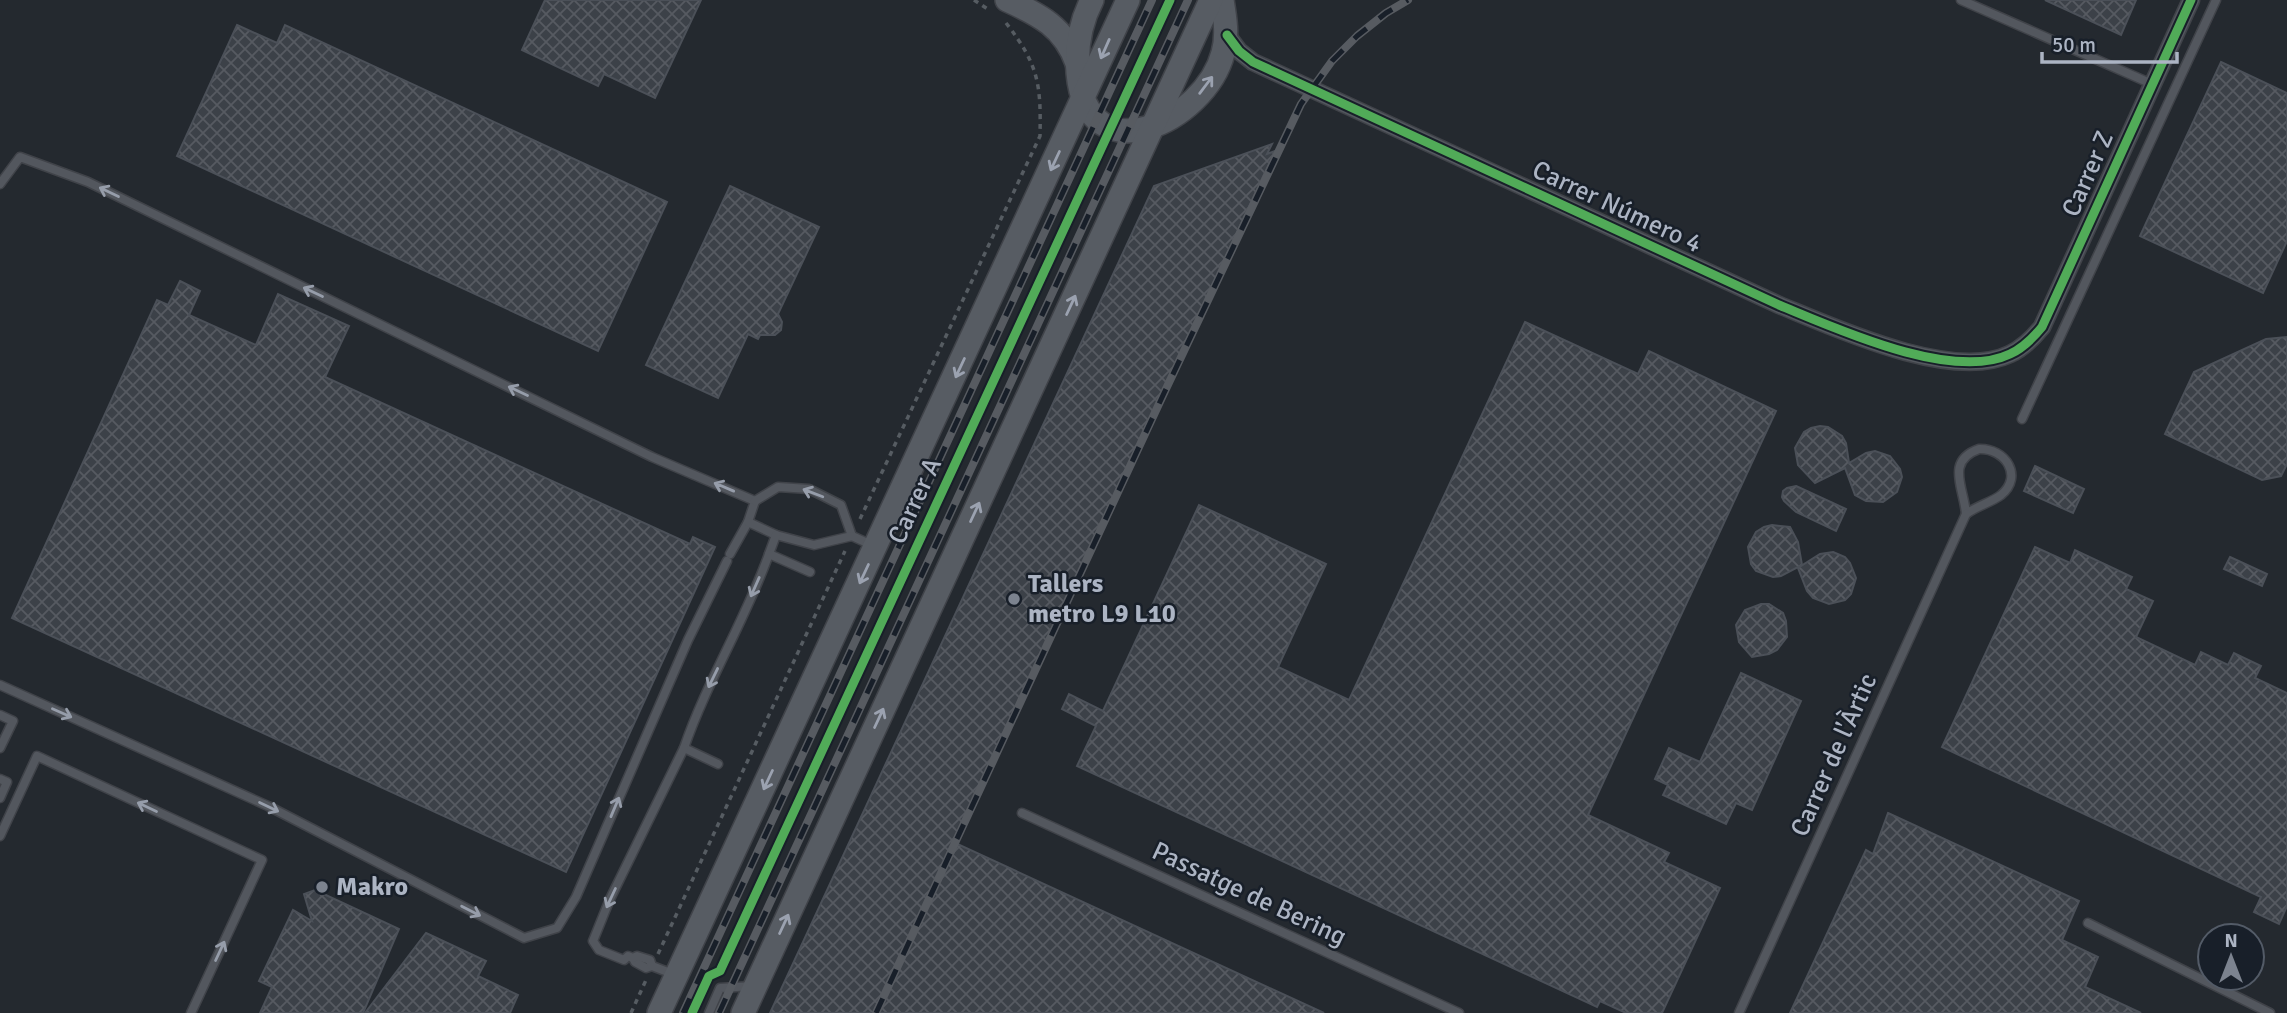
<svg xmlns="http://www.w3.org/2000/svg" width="2287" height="1013" font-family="Signika,sans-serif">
<defs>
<pattern id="building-cross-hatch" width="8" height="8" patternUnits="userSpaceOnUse" patternTransform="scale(1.75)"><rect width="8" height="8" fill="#3c4148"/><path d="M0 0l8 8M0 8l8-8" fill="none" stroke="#565a61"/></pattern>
</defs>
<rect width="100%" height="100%" fill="#24292f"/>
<g fill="url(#building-cross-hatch)" stroke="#4b5058" stroke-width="2">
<polygon points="545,0 701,0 655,98 604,74 598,86 522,50"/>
<polygon points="2045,0 2136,0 2121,35"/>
<polygon points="237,25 277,43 285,25 667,202 598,351 177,156"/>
<polygon points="2221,62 2287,93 2287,241 2263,293 2140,236"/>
<polygon points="1272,144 1267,154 1275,151 953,842 1324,1013 770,1013 1154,186"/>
<polygon points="730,186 819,227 778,314 782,322 781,330 775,335 760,335 758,339 748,334 718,398 646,365"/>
<polygon points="180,281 200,291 189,315 256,345 278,294 349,326 325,377 690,544 693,537 715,547 566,872 12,618 157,300 168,305"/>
<polygon points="1525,322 1638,374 1649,351 1776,411 1588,815 1669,853 1664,862 1720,888 1662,1013 1626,1013 1600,1001 1597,1007 1077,766 1096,726 1062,709 1069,694 1103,711 1199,505 1326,564 1278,667 1349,700"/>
<polygon points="2287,337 2287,464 2281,476 2262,480 2165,434 2194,372 2266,339"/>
<polygon points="1820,426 1828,427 1842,436 1846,443 1849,463 1866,453 1875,451 1890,456 1900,469 1902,477 1897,492 1883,502 1866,501 1855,495 1845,468 1815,483 1798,465 1795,448 1804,432 1811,428"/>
<polygon points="2035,466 2084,489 2073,513 2024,491"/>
<polygon points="1796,486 1846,509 1836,531 1796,512 1784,501 1782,497 1783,491 1787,488"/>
<polygon points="1772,525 1790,527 1798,542 1802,565 1781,576 1773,577 1756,571 1751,564 1748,547 1756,532 1764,527"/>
<polygon points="2035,547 2070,563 2075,550 2132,577 2126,589 2153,601 2136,637 2195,665 2201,652 2228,665 2234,653 2261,666 2255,678 2287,693 2287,906 2279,924 2254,912 2261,897 1942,747"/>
<polygon points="1833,552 1845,557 1850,563 1856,578 1851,594 1845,600 1829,604 1813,598 1807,591 1798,568 1820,554"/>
<polygon points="2230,557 2267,574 2262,586 2224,569"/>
<polygon points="1761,604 1769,604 1783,613 1786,621 1787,637 1777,650 1769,654 1752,657 1739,642 1736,625 1745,610"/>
<polygon points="1741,673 1801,701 1752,810 1736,803 1726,824 1663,795 1668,785 1655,779 1669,748 1700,762"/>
<polygon points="1888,813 2079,901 2062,940 2098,957 2085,987 2141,1013 1790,1013 1866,850 1873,854"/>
<polygon points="315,890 399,929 363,1013 260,1013 272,987 259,981 293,910 312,921 304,894"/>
<polygon points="426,933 486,961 478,976 518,995 510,1013 365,1013"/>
</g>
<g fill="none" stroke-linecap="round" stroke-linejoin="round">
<defs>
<g id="lane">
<polyline points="1961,0 2152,84"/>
<polyline points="0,184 20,157 88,182 652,457 755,501 748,522 730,554"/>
<polyline points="2022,419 2216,0"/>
<path d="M1979 449C2005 448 2024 476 2001 495 1992 502 1977 506 1966 514 1964 488 1945 461 1979 449Z"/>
<polyline points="755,501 778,487 809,489 841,505 852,536"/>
<polyline points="748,522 776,535 814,545 852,536 874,546"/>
<polyline points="769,554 776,535"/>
<polyline points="0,685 268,806 524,938 557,928 576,897 688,640 727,561"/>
<polyline points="0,715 13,721 0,748"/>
<path d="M718 764 684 748C707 681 745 621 769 554L810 572"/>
<polyline points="0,779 7,782 0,798"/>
<polyline points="1022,813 1459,1013"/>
<polyline points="0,836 37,756 262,860 191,1013"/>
<polyline points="2088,923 2270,1013"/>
<polyline points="633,958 635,962 646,968 652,966"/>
<polyline points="673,974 652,966 650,960 637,956 633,958 628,956 624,960 599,950 593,941 610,899 684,748"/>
<polyline points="709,1013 720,988 753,986"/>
<polyline points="1739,1013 1966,514"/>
</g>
<path id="street" d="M1227 35 1239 51 1253 62 1779 305C1835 328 1952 382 2010 354 2023 348 2033 338 2042 327L2191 0"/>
<g id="secondary">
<path d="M1007 0C1040 15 1064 27 1077 63"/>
<path d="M1092 0C1080 23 1076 48 1078 73 1087 177 1205 122 1223 53 1228 35 1225 18 1222 0"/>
<polyline points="659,1013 1128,0"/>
<polyline points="743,1013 1211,0"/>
</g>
</defs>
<use href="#lane" stroke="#404349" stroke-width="11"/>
<use href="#street" stroke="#404349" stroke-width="19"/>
<use href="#secondary" stroke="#404349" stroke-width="26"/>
<g stroke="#565c62" stroke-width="3.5" stroke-dasharray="5 5" stroke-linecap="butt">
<polyline points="974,0 989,10"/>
<path d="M860 519 1040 136C1041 85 1039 65 1006 23"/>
<polyline points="658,954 845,551"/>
<polyline points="631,1013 646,980"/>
</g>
<use href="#lane" stroke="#53575e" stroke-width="8"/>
<use href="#street" stroke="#53575e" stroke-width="16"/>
<use href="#secondary" stroke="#575c63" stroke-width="23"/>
<defs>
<g id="rail">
<polyline points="683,1013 1152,0"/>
<polyline points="719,1013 1188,0"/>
<polyline points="876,1013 1165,391 1301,104 1332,61 1357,36 1386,13 1408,0"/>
</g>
</defs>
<use href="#rail" stroke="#575b61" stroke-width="8"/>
<use href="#rail" stroke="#181f29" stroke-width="5" stroke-dasharray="16" stroke-linecap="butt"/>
<defs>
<g id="cycleway">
<path d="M1227 35 1239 51 1253 62 1779 305C1835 328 1952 382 2010 354 2023 348 2033 338 2042 327L2191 0"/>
<polyline points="692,1013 709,976 720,971 1170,0"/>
</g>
</defs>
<use href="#cycleway" stroke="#181f29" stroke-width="13"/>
<use href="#cycleway" stroke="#51ab58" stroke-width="9"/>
</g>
<defs><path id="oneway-shaft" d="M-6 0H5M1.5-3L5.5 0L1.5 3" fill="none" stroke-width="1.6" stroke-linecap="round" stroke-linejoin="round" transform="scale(1.75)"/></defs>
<g stroke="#9ba2b0">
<use href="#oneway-shaft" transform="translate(1105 49) rotate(114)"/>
<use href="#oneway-shaft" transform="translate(1206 85) rotate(-53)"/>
<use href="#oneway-shaft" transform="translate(1055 161) rotate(115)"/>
<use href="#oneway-shaft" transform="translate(1071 305) rotate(-65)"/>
<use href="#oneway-shaft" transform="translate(960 368) rotate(115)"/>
<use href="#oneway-shaft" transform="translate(975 512) rotate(-65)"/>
<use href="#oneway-shaft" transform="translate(864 574) rotate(115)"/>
<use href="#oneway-shaft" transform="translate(879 718) rotate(-65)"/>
<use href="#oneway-shaft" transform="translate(768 780) rotate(115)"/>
<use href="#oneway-shaft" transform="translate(784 924) rotate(-65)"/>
</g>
<g stroke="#969daa">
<use href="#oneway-shaft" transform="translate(109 192) rotate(-154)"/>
<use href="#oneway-shaft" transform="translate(313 292) rotate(-155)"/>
<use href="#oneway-shaft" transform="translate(518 391) rotate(-155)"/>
<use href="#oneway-shaft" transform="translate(724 487) rotate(-157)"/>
<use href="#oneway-shaft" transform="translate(813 493) rotate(-159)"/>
<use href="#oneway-shaft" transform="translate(755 587) rotate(114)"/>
<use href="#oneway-shaft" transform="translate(713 678) rotate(116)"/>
<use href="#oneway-shaft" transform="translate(62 713) rotate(24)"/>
<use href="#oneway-shaft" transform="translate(147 807) rotate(-155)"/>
<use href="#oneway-shaft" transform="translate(269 807) rotate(26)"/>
<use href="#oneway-shaft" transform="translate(615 807) rotate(-67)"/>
<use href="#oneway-shaft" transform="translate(611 898) rotate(115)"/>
<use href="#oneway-shaft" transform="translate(471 911) rotate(27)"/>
<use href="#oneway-shaft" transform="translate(220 951) rotate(-65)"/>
</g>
<g fill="#7c838f" stroke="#181f29" stroke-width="2.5">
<circle cx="1014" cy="599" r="7"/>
<circle cx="322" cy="887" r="7"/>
</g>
<g text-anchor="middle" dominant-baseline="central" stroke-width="5" stroke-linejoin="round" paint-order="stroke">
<g font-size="26" fill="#acb4c3" stroke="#181f29">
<text transform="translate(2088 174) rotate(-66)">Carrer Z</text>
<text transform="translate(1617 207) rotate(25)">Carrer Número 4</text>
<text transform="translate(915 501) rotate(-65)">Carrer A</text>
<text transform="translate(1834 755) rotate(-66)">Carrer de l'Àrtic</text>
<text transform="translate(1249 894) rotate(25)">Passatge de Bering</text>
</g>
<g font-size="26" font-weight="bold" fill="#acb4c3" stroke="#181f29" text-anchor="start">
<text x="1028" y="584">Tallers<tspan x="1028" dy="30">metro L9 L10</tspan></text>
<text x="336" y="887">Makro</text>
</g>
</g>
<g transform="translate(2231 957)"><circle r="33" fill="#181f29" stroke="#535b67" stroke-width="2"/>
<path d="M0-5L12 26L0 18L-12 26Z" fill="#7c838f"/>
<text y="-10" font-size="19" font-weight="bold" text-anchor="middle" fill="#acb4c3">N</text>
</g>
<path d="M2042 52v10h135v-10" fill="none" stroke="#acb4c3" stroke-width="3.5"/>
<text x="2052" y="52" font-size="21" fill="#acb4c3" stroke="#181f29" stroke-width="5" paint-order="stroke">50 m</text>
</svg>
